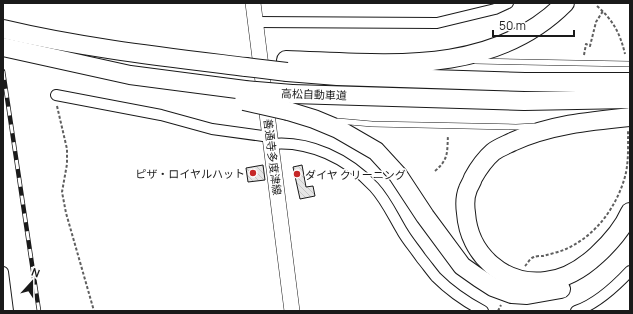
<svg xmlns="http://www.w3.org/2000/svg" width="633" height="314" font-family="Manrope,'Noto Sans JP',sans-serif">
<defs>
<pattern id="building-back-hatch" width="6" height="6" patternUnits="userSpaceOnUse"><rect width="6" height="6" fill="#e6e6e6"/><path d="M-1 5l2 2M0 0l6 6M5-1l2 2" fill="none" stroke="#c5c5c5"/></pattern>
</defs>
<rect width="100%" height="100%" fill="#fff"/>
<g fill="url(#building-back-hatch)" stroke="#1a1a1a">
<polygon points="263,165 265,180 248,182 246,168"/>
<polygon points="302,165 306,187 313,186 315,196 300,199 293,167"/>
</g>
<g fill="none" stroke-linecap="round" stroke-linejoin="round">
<defs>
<g id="lane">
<polyline points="475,61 630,64"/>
<polyline points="338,121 372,124 516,127 534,126"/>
</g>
<g id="street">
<polyline points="256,22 437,23 495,9 508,3"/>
<polyline points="56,95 161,115 212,129 270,137"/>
<path d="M271 144C309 140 348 159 374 187 386 200 393 216 402 231 407 240 415 249 421 258 426 264 431 271 436 277 450 291 466 302 483 311"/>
<polyline points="3,272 8,311"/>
<path d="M576 311C597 304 615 287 630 271"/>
</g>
<polyline id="primary" points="253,3 292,311"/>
<g id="highway">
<path d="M3 29C83 48 165 57 246 67"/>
<polyline points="3,47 130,75 245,90"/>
<path d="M286 60C382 63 491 78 565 3"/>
<polyline points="287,72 337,76 525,82 630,82"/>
<polyline points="292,94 524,101 630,99"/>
<polyline points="288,111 314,119 338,129 376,151 398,175 425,216 462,266 479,278 493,287 512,294 527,295 561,289"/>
<path d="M630 117C590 121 549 125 512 142 506 145 498 148 493 152 485 159 478 169 473 178 472 182 469 186 468 189 465 196 465 206 466 213 469 255 504 286 546 281 566 279 583 268 597 255 610 243 623 228 630 212"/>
</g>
</defs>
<use href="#lane" stroke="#1a1a1a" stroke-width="6"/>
<use href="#street" stroke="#1a1a1a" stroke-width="12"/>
<use href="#primary" stroke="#1a1a1a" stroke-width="16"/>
<use href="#highway" stroke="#1a1a1a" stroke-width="20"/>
<g stroke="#5f5f5f" stroke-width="2" stroke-dasharray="3 2" stroke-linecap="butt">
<path d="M597 6C613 20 620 33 625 54"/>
<polyline points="584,55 586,44 590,46 596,22 603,11"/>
<polyline points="57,106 67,149 67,164 62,192 66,213 94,311"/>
<path d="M435 171C449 159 447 152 448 135"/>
<path d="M525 266C528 263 530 258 534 257 536 256 540 256 543 256 550 254 559 252 566 249 595 236 615 209 624 180 629 165 628 147 628 131"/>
<polyline points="498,311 501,305"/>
</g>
<use href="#lane" stroke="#fff" stroke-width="5"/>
<use href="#street" stroke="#fff" stroke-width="10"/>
<use href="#primary" stroke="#fff" stroke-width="15"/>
<use href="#highway" stroke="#fff" stroke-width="18"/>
<defs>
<polyline id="rail" points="3,71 39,311"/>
</defs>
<use href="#rail" stroke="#1a1a1a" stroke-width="4.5"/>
<use href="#rail" stroke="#fff" stroke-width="3" stroke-dasharray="9" stroke-linecap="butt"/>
<defs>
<g id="highway-bridge">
<polyline points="246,67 287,72"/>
<polyline points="245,90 292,94"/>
<polyline points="244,101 288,111"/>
</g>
</defs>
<use href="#highway-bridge" stroke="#1a1a1a" stroke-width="20" stroke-linecap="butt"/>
<use href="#highway-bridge" stroke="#fff" stroke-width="18"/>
</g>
<g fill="#c62828" stroke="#fff" stroke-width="1.5">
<circle cx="253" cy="173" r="4"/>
<circle cx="297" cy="174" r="4"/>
</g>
<g text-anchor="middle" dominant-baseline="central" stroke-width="3" stroke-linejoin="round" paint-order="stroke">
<g font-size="11" fill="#1a1a1a" stroke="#fff">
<text transform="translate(314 94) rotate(2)">高松自動車道</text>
<text transform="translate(273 157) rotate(83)">善通寺多度津線</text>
</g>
<g font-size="11" fill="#1a1a1a" stroke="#fff" text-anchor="end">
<text x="245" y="173">ピザ・ロイヤルハット</text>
<text x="305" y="174" text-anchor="start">ダイヤ クリーニング</text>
</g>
</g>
<rect width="633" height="314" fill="none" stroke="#1a1a1a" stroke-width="8"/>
<g transform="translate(32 282) rotate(21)" stroke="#ffffff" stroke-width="3" paint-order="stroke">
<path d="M0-3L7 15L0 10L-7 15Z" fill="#1a1a1a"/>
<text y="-6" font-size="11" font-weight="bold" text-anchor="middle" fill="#1a1a1a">N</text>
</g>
<path d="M493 30v6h81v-6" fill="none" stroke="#1a1a1a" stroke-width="2"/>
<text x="499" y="30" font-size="12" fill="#1a1a1a" stroke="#ffffff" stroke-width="3" paint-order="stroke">50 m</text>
</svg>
